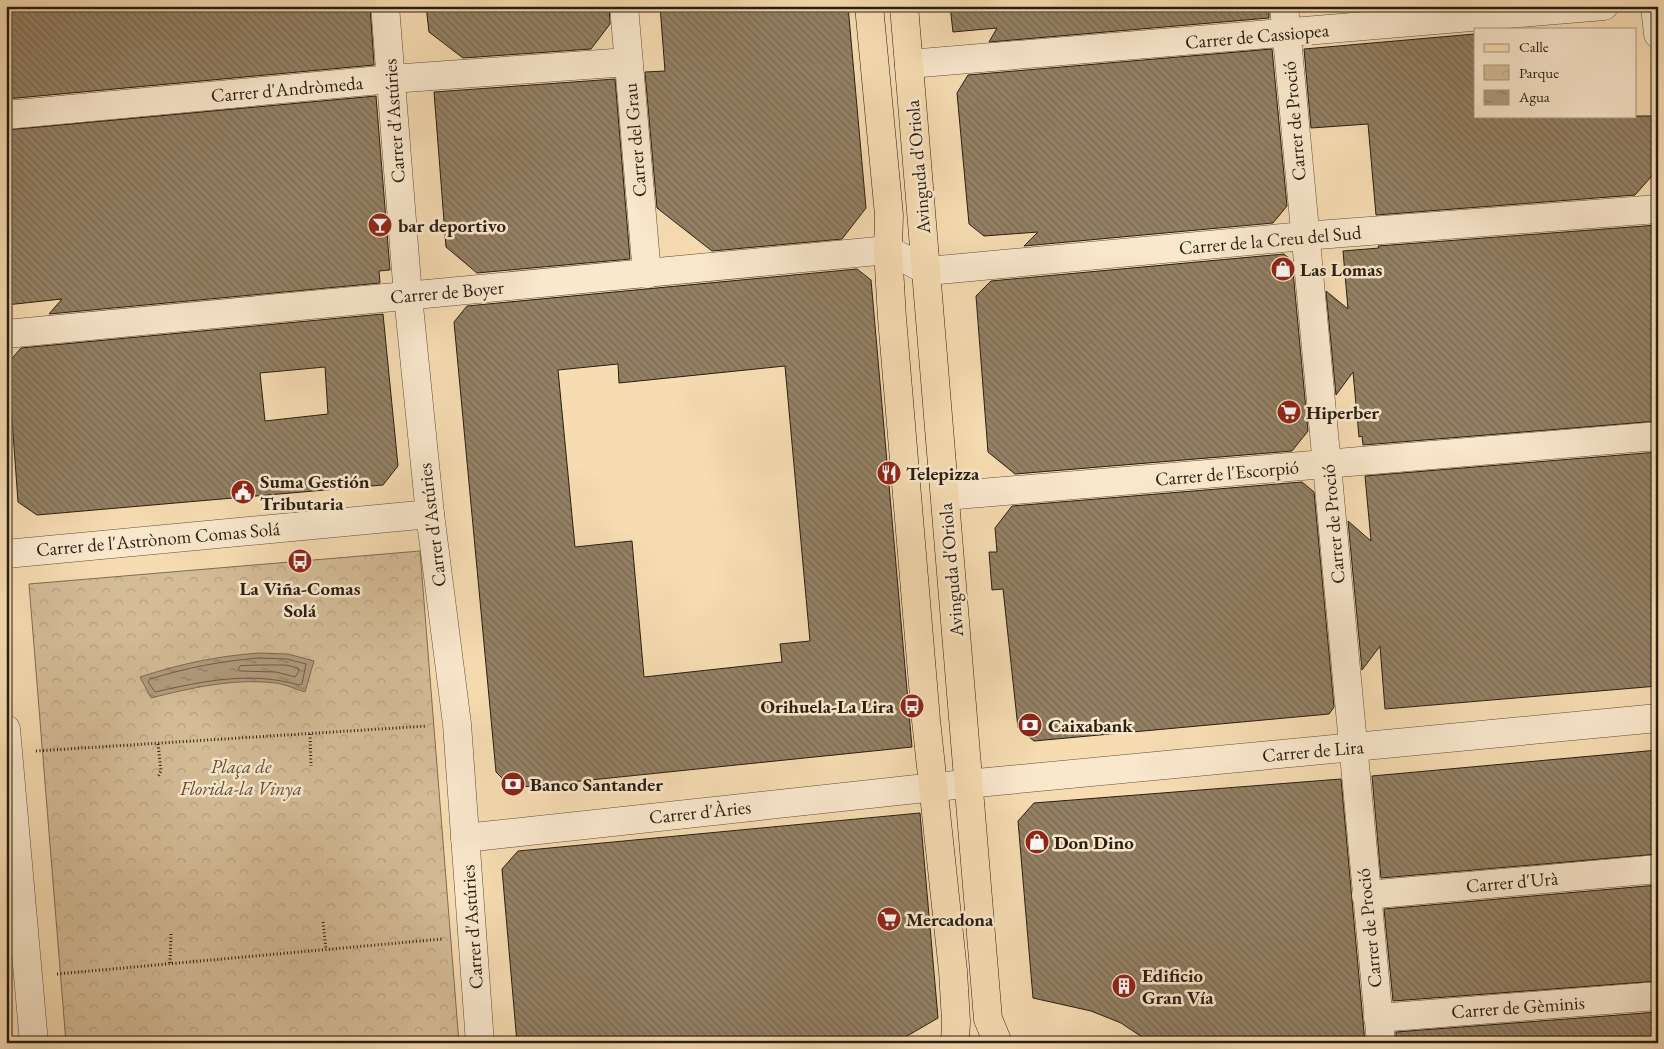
<svg xmlns="http://www.w3.org/2000/svg" width="1664" height="1049" font-family="'EB Garamond',serif">
<defs>
<pattern id="park-crowns" width="20" height="18" patternUnits="userSpaceOnUse" patternTransform="scale(1.25)"><rect width="20" height="18" fill="#d4bc97"/><path d="M2 6a3 3 0 1 1 6 0M12 15a3 3 0 1 1 6 0" fill="none" stroke="#b6a181"/></pattern>
<pattern id="water-ripples" width="26" height="14" patternUnits="userSpaceOnUse" patternTransform="scale(1.25)"><rect width="26" height="14" fill="#b19b7c"/><path d="M2 4q2-2 4 0t4 0M15 11q2-2 4 0t4 0" fill="none" stroke="#907e64"/></pattern>
<pattern id="building-back-hatch" width="6" height="6" patternUnits="userSpaceOnUse" patternTransform="scale(1.25)"><rect width="6" height="6" fill="#948165"/><path d="M-1 5l2 2M0 0l6 6M5-1l2 2" fill="none" stroke="#796952"/></pattern>
</defs>
<rect width="100%" height="100%" fill="#f7dcb2"/>
<filter id="stains"><feTurbulence type="fractalNoise" baseFrequency=".004" numOctaves="4"/><feColorMatrix values="0 0 0 0 .2 0 0 0 0 .09 0 0 0 0 .02 0 0 0 .5 -.17"/></filter>
<radialGradient id="worn" r=".72"><stop offset=".6" stop-color="#630" stop-opacity="0"/><stop offset="1" stop-color="#630" stop-opacity=".3"/></radialGradient>
<polygon fill="url(#park-crowns)" stroke="#7e6d54" points="420,551 459,1043 66,1043 29,584"/>
<path fill="url(#water-ripples)" stroke="#7b6952" d="M259 653 288 654 314 661 305 692C295 689 285 684 275 683 233 678 191 688 151 698L140 677C180 664 217 656 259 653Z"/>
<g fill="none" stroke-linecap="round" stroke-linejoin="round">
<g stroke="#6d5c47" stroke-width="1">
<path d="M259 658 287 659 306 664 302 684 299 685C250 671 204 681 155 692L148 682 150 679C186 668 221 661 259 658Z"/>
<polygon points="260,665 286,665 298,668 299,671 295,677 276,672 240,671 238,669 240,666"/>
</g>
</g>
<g fill="url(#building-back-hatch)" stroke="#291e12" fill-rule="evenodd">
<polygon points="6,6 370,6 374,65 6,99"/>
<polygon points="426,6 609,6 610,24 591,49 463,58 429,32"/>
<polygon points="660,6 848,6 866,208 842,239 712,251 657,208 645,72 665,71"/>
<polygon points="950,6 1269,6 1269,18 989,42 997,28 953,32"/>
<polygon points="1475,34 1475,116 1655,116 1658,169 1635,195 1376,215 1368,124 1311,128 1304,49"/>
<polygon points="1272,49 1287,206 1273,223 1024,246 1038,232 984,236 969,224 957,93 968,75"/>
<polygon points="615,79 630,259 477,273 446,247 434,92"/>
<polygon points="376,96 390,270 379,271 380,283 49,314 62,299 6,305 6,130"/>
<polygon points="1658,225 1658,421 1363,445 1362,436 1359,437 1353,372 1336,395 1326,291 1348,309 1343,251 1379,248 1378,246"/>
<polygon points="1284,254 1292,261 1308,431 1292,451 1015,474 988,452 976,296 991,281"/>
<path d="M857 269 871 280 912 747 512 788 496 772 454 322 467 306ZM618 364 619 383 785 366 810 641 780 644 782 662 644 677 632 541 575 547 558 370Z"/>
<path d="M383 314 398 466 383 485 37 515 18 502 8 363 21 348ZM325 367 328 414 265 421 260 373Z"/>
<polygon points="1658,452 1658,686 1385,709 1380,646 1362,670 1348,521 1371,541 1365,476"/>
<polygon points="1302,482 1314,492 1334,707 1329,714 1034,741 1018,728 1003,589 992,590 989,552 997,552 995,528 1012,506"/>
<polygon points="1658,750 1658,854 1381,878 1372,776"/>
<polygon points="1341,779 1365,1043 1151,1043 1121,1023 1091,1011 1033,998 1018,821 1034,803"/>
<polygon points="920,813 938,1018 895,1043 517,1043 502,869 518,851"/>
<polygon points="1658,885 1658,981 1393,1001 1384,909"/>
<polygon points="1658,1012 1658,1043 1396,1043 1396,1032"/>
</g>
<g fill="none" stroke-linecap="round" stroke-linejoin="round">
<defs>
<g id="minor">
<polyline points="385,6 408,296 430,514 457,724 480,1043"/>
<polyline points="624,6 647,274"/>
<polyline points="1284,6 1381,1043"/>
<polyline points="1655,6 1658,34"/>
<polyline points="909,64 1604,6"/>
<polyline points="6,115 391,79 628,62"/>
<polyline points="6,334 888,250 928,271 1304,236 1658,209"/>
<polyline points="945,496 1658,436"/>
<polyline points="6,554 430,514"/>
<polyline points="6,729 34,1043"/>
<polyline points="465,838 935,787 1658,718"/>
<polyline points="1366,895 1658,869"/>
<polyline points="1378,1018 1658,996"/>
</g>
<g id="major">
<polyline points="869,6 889,215 888,250 892,318 926,720 953,971 956,1021 955,1043"/>
<polyline points="904,6 988,1019 998,1043"/>
</g>
</defs>
<use href="#minor" stroke="#5c4e3a" stroke-width="29"/>
<use href="#major" stroke="#291e12" stroke-width="29"/>
<g stroke="#291e12" stroke-width="3" stroke-dasharray="1 2.5" stroke-linecap="butt">
<polyline points="310,734 311,766"/>
<polyline points="158,744 161,771 158,777"/>
<polyline points="36,751 427,726"/>
<polyline points="323,922 326,949"/>
<polyline points="170,963 171,933"/>
<polyline points="57,974 442,939"/>
</g>
<use href="#minor" stroke="#fae8cd" stroke-width="28"/>
<use href="#major" stroke="#f7dcb2" stroke-width="28"/>
</g>
<defs>
<symbol id="bar-disc" viewBox="-11 -11 22 22"><circle r="9.5" fill="#8f2418" stroke="#fae8cd"/><path d="M-6-5H6L.8 .8V4.5H3.5V6h-7V4.5H-.8V.8Z" fill="#fff"/></symbol>
<symbol id="shop-disc" viewBox="-11 -11 22 22"><circle r="9.5" fill="#8f2418" stroke="#fae8cd"/><path d="M-5-2.5h2.3a2.7 3.5 0 0 1 5.4 0H5L5.5 6h-11ZM-1.5-2.5h3a1.5 2.3 0 0 0-3 0Z" fill="#fff"/></symbol>
<symbol id="supermarket-disc" viewBox="-11 -11 22 22"><circle r="9.5" fill="#8f2418" stroke="#fae8cd"/><path d="M-6-5.5h2.5l.6 2H6L4.5 2H-2.5L-4.4-4H-6ZM-1.5 3.2a1.3 1.3 0 1 0 .1 0ZM3 3.2a1.3 1.3 0 1 0 .1 0Z" fill="#fff"/></symbol>
<symbol id="restaurant-disc" viewBox="-11 -11 22 22"><circle r="9.5" fill="#8f2418" stroke="#fae8cd"/><path d="M-5-6h1v4h1v-4h1v4h1v-4h1v5L-1.5 .5V6h-2V.5L-5-1ZM5-6V6H3V1.5H1.5Q1.5-4 5-6Z" fill="#fff"/></symbol>
<symbol id="civic-disc" viewBox="-11 -11 22 22"><circle r="9.5" fill="#8f2418" stroke="#fae8cd"/><path d="M-.6-6.5H3V-4.5H.6V-3L4-1V1h2V6H-6V1h2V-1L-.6-3ZM-1.2 2.5V6h2.4V2.5Z" fill="#fff"/></symbol>
<symbol id="bus-disc" viewBox="-11 -11 22 22"><circle r="9.5" fill="#8f2418" stroke="#fae8cd"/><path d="M-5-6H5V4H4V6H2V4H-2V6H-4V4H-5ZM-3.5-4V0h7V-4ZM-3.5 1.2v1.5H-2V1.2ZM2 1.2v1.5H3.5V1.2Z" fill="#fff"/></symbol>
<symbol id="bank-disc" viewBox="-11 -11 22 22"><circle r="9.5" fill="#8f2418" stroke="#fae8cd"/><path d="M-6-4H6V4H-6ZM0-2.3a2.3 2.3 0 1 0 0 4.6a2.3 2.3 0 1 0 0-4.6Z" fill="#fff"/></symbol>
<symbol id="building-disc" viewBox="-11 -11 22 22"><circle r="9.5" fill="#8f2418" stroke="#fae8cd"/><path d="M-4-6H4V6H1V3H-1V6H-4ZM-2.5-4.3h1.7v1.8h-1.7ZM.8-4.3h1.7v1.8H.8ZM-2.5-1h1.7V.8h-1.7ZM.8-1h1.7V.8H.8Z" fill="#fff"/></symbol>
</defs>
<g fill-rule="evenodd">
<use href="#bar-disc" x="366" y="211" width="28" height="28"/>
<use href="#shop-disc" x="1269" y="255" width="28" height="28"/>
<use href="#supermarket-disc" x="1275" y="398" width="28" height="28"/>
<use href="#restaurant-disc" x="875" y="459" width="28" height="28"/>
<use href="#civic-disc" x="229" y="478" width="28" height="28"/>
<use href="#bus-disc" x="286" y="547" width="28" height="28"/>
<use href="#bus-disc" x="898" y="692" width="28" height="28"/>
<use href="#bank-disc" x="1016" y="711" width="28" height="28"/>
<use href="#bank-disc" x="499" y="770" width="28" height="28"/>
<use href="#shop-disc" x="1023" y="828" width="28" height="28"/>
<use href="#supermarket-disc" x="875" y="905" width="28" height="28"/>
<use href="#building-disc" x="1110" y="972" width="28" height="28"/>
</g>
<g text-anchor="middle" dominant-baseline="central" stroke-width="5" stroke-linejoin="round" paint-order="stroke">
<g font-size="19" fill="#291e12" stroke="#fae8cd">
<text transform="translate(1257 36) rotate(-5)">Carrer de Cassiopea</text>
<text transform="translate(287 89) rotate(-5)">Carrer d'Andròmeda</text>
<text transform="translate(394 121) rotate(-94)">Carrer d'Astúries</text>
<text transform="translate(1294 121) rotate(-95)">Carrer de Proció</text>
<text transform="translate(635 140) rotate(-95)">Carrer del Grau</text>
<text transform="translate(918 167) rotate(-95)">Avinguda d'Oriola</text>
<text transform="translate(1270 240) rotate(-5)">Carrer de la Creu del Sud</text>
<text transform="translate(447 292) rotate(-5)">Carrer de Boyer</text>
<text transform="translate(1227 473) rotate(-5)">Carrer de l'Escorpió</text>
<text transform="translate(1333 524) rotate(-95)">Carrer de Proció</text>
<text transform="translate(432 525) rotate(-97)">Carrer d'Astúries</text>
<text transform="translate(158 539) rotate(-5)">Carrer de l'Astrònom Comas Solá</text>
<text transform="translate(951 570) rotate(-95)">Avinguda d'Oriola</text>
<text transform="translate(1313 751) rotate(-5)">Carrer de Lira</text>
<text transform="translate(700 812) rotate(-6)">Carrer d'Àries</text>
<text transform="translate(1512 882) rotate(-5)">Carrer d'Urà</text>
<text transform="translate(472 927) rotate(-94)">Carrer d'Astúries</text>
<text transform="translate(1369 928) rotate(-96)">Carrer de Proció</text>
<text transform="translate(1518 1007) rotate(-4)">Carrer de Gèminis</text>
</g>
<g font-size="19" font-weight="bold" fill="#291e12" stroke="#fae8cd" text-anchor="start">
<text x="398" y="225">bar deportivo</text>
<text x="1300" y="269">Las Lomas</text>
<text x="1306" y="412">Hiperber</text>
<text x="906" y="473">Telepizza</text>
<text x="260" y="481">Suma Gestión<tspan x="260" dy="22">Tributaria</tspan></text>
<text x="300" y="588" text-anchor="middle">La Viña-Comas<tspan x="300" dy="22">Solá</tspan></text>
<text x="894" y="706" text-anchor="end">Orihuela-La Lira</text>
<text x="1048" y="725">Caixabank</text>
<text x="530" y="784">Banco Santander</text>
<text x="1054" y="842">Don Dino</text>
<text x="906" y="919">Mercadona</text>
<text x="1142" y="975">Edificio<tspan x="1142" dy="22">Gran Vía</tspan></text>
</g>
<g font-size="19" font-style="italic" fill="#5c4d3a" stroke="#fae8cd">
<text x="241" y="766">Plaça de<tspan x="241" dy="22">Florida-la Vinya</tspan></text>
</g>
</g>
<rect width="1664" height="1049" fill="none" stroke="#f7dcb2" stroke-width="25"/>
<rect x="8" y="8" width="1649" height="1034" fill="none" stroke="#291e12" stroke-width="2.5"/>
<rect x="12" y="12" width="1639" height="1024" fill="none" stroke="#291e12"/>
<rect x="1474" y="28" width="162" height="90" fill="#fae8cd" stroke="#a69782"/>
<rect x="1484" y="44" width="25" height="8" fill="#f7dcb2" stroke="#a69782"/>
<text x="1519" y="52" font-size="15" fill="#291e12">Calle</text>
<rect x="1484" y="65" width="25" height="15" fill="url(#park-crowns)" stroke="#a69782"/>
<text x="1519" y="78" font-size="15" fill="#291e12">Parque</text>
<rect x="1484" y="90" width="25" height="15" fill="url(#water-ripples)" stroke="#a69782"/>
<text x="1519" y="102" font-size="15" fill="#291e12">Agua</text>
<rect width="100%" height="100%" filter="url(#stains)"/>
<rect width="100%" height="100%" fill="url(#worn)"/>
</svg>
